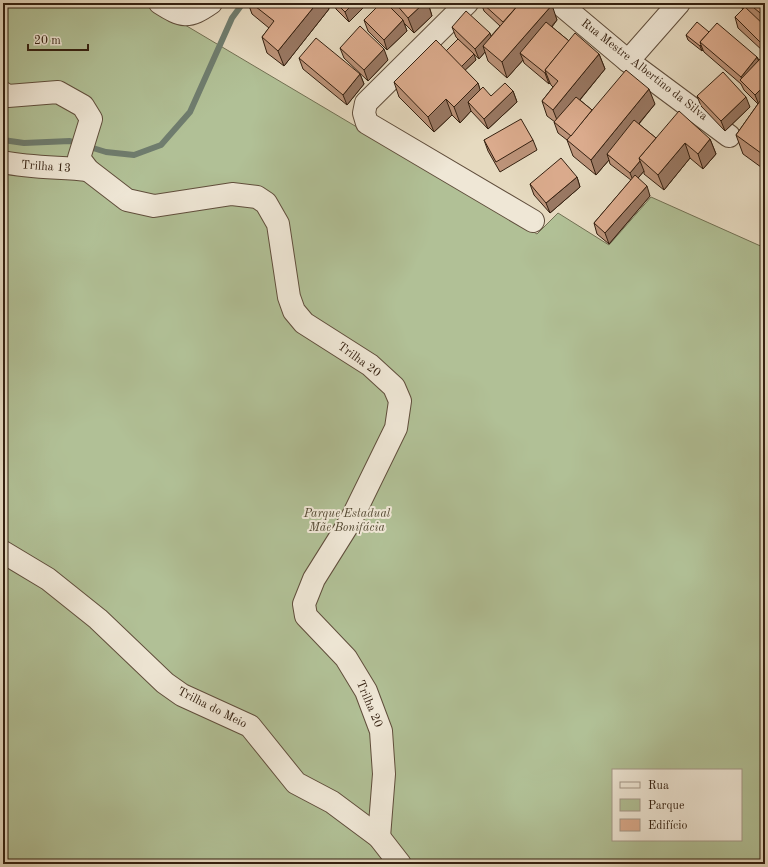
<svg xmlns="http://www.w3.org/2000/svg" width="768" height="867" font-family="'Old Standard TT',serif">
<rect width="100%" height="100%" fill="#e6dac0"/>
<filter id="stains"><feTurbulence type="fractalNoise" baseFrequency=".005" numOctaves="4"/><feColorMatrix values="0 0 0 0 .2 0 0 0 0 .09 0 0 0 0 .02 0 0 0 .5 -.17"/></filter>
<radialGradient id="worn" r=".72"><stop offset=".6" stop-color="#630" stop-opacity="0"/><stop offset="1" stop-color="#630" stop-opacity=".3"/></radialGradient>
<path fill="#b1c096" stroke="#727053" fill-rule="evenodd" d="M3 3H148L537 234 558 213 609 245 651 197 765 248V864H3ZM613 770H741V840H613Z"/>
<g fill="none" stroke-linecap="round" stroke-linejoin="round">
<polyline stroke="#6f7d6f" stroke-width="6" points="3,140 24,143 70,141 106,152 134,155 161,145 190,112 232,18 243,3"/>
<defs>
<g id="minor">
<path d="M160 3C182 17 188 19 211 3"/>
<polyline points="467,3 366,103 364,113 367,123 533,221"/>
<polyline points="559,3 628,61 729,136"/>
<polyline points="628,61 679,3"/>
<polyline points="3,93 8,96 58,92 83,106 91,119 79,158 88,170 127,200 154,206 232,194 257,197 266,203 278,224 289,297 294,311 304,323 370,365 394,387 400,401 396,428 351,520 314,579 304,604 306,616 346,658 366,691 381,731 384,774 379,837"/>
<path d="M3 162C31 168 60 167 88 170"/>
<polyline points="3,552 48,579 98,619 165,683 182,695 250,726 296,783 332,802 379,837 400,864"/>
</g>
</defs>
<use href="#minor" stroke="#604e3c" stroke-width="24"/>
<use href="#minor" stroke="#efe7d6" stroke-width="22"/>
</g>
<g fill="#bc9379" stroke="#342010">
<polygon points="248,3 327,3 329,9 284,66 267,53 262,37 269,28 252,14"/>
<polygon points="334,3 368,3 349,22 336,9"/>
<polygon points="386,3 428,3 432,16 414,33 404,23 407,31 387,50 368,31 364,20"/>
<polygon points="481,3 549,3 557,20 552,27 569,41 599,54 605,69 580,100 592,110 655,104 639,124 656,138 710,139 716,154 703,169 690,158 664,190 644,174 644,171 638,178 650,196 609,244 597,234 594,223 631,180 610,164 609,160 596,175 573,156 567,140 558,133 554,122 555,122 547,116 542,101 553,87 551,85 550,83 549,84 524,63 523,60 507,78 488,61 485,52 479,59 463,44 476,60 465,70 478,83 480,90 491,96 513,91 517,102 488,129 471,111 460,123 452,115 434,132 399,97 394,82 446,51 458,39 456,37 452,27 491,36 500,26 484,11"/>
<polygon points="736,3 765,3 765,58 763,51 738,28 735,17 743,9"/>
<polygon points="709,32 757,57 759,60 765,63 765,170 743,154 736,135 758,104 744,90 741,84 704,52 703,50 702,51 688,40 686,35"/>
<polygon points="340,48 388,60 368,81 344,58"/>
<polygon points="299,58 360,74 364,84 347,105 303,69"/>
<polygon points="697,96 750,107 725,131 701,106"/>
<polygon points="484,140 533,140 537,150 500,172 488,151"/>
<polygon points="577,177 580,187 550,213 534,195 530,184"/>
</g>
<g fill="#997863" stroke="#342010">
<polygon points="317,3 327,3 329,9 284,66 278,51"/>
<polygon points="354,3 368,3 349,22 345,12"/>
<polygon points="424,3 428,3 432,16 414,33 408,18"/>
<polygon points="552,5 557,20 525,57 520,53 523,60 507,78 502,62"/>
<polygon points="403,20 407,31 387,50 384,40"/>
<polygon points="490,33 493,43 483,46 485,52 479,59 475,49"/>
<polygon points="765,39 765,51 764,50 761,43"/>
<polygon points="701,45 703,50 702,51 700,46"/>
<polygon points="384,49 388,60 368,81 364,70"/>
<polygon points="474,54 476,60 461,74 459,69"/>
<polygon points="599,54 605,69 559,125 553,110"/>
<polygon points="757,57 761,67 743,83 741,77"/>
<polygon points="545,73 546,73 550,83 549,84"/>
<polygon points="360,74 364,84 347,105 343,95"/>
<polygon points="478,83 483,99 468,102 471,111 460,123 454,107"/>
<polygon points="765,85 765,99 759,105 755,95"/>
<polygon points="649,89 655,104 611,157 607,154 609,160 596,175 591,160"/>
<polygon points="513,91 517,102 488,129 484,119"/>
<polygon points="746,97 750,107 725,131 721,121"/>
<polygon points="446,99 452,115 434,132 428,117"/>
<polygon points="710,139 716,154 703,169 698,154"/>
<polygon points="685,143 690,158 664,190 658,175"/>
<polygon points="640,161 644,171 634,183 630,173"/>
<polygon points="577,177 580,187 550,213 546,203"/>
<polygon points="647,186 650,196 609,244 605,233"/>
</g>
<g fill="#dbab8d" stroke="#342010">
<polygon points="251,3 317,3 278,51 262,37 274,21"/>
<polygon points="336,3 354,3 345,12"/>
<polygon points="381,3 386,3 403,20 384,40 364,20"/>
<polygon points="395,3 424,3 408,18"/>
<polygon points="482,3 520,3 503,22"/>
<polygon points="520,3 549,3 552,5 502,62 483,46"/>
<polygon points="748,3 765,3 765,17"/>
<polygon points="745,7 765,26 765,39 761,43 735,17"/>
<polygon points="466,11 490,33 475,49 452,27"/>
<polygon points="546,22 569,41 545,70 546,73 545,73 520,53"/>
<polygon points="697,22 709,32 700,42 701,45 700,46 686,35"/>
<polygon points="717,23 757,57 741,77 700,42"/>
<polygon points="360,26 384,49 364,70 340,48"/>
<polygon points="575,33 599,54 553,110 542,101 558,81 545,70"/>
<polygon points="316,38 360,74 343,95 299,58"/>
<polygon points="458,39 474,54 461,67 446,51"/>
<polygon points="436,40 478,83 454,107 446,99 428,117 394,82"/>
<polygon points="765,44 765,51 762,48"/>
<polygon points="760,59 765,63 765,85 755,95 740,80"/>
<polygon points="626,70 649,89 591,160 567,140"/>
<polygon points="723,72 746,97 721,121 697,96"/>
<polygon points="505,83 513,91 484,119 468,102 483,87 491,96"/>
<polygon points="765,94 765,156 736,135"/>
<polygon points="576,97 592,110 571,136 554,122"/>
<polygon points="679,111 710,139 698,154 685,143 658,175 639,158"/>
<polygon points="521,119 533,140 496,162 484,140"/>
<polygon points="634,120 656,138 639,158 640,161 630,173 607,154"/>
<polygon points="561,158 577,177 546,203 530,184"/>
<polygon points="635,175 647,186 605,233 594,223"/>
</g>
<g text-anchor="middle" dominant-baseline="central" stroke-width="4" stroke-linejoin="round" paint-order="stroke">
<g font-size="12" fill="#342010" stroke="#efe7d6">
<text transform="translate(644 70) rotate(38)">Rua Mestre Albertino da Silva</text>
<text transform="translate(46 167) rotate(4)">Trilha 13</text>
<text transform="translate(359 360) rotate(36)">Trilha 20</text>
<text transform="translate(369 704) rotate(67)">Trilha 20</text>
<text transform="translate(212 708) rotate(27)">Trilha do Meio</text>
</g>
<g font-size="12" font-style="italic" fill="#534832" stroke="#efe7d6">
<text x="347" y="514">Parque Estadual<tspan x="347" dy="14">Mãe Bonifácia</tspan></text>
</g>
</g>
<rect width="768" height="867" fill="none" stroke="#e6dac0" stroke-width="16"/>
<rect x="4" y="4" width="760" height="859" fill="none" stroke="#342010" stroke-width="2"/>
<rect x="8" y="8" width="752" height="851" fill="none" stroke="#342010"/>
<rect x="612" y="769" width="130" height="72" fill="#efe7d6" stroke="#a49787"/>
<rect x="620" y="782" width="20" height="6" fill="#efe7d6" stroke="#a49787"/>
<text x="648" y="789" font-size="12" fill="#342010">Rua</text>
<rect x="620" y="799" width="20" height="12" fill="#b1c096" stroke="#a49787"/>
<text x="648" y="809" font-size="12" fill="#342010">Parque</text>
<rect x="620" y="819" width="20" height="12" fill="#dbab8d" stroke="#a49787"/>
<text x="648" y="829" font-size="12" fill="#342010">Edifício</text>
<path d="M28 44v6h60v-6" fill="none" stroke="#342010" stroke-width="2"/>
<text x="34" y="44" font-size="12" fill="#342010" stroke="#efe7d6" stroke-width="3" paint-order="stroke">20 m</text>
<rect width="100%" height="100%" filter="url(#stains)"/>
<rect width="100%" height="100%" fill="url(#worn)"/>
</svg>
